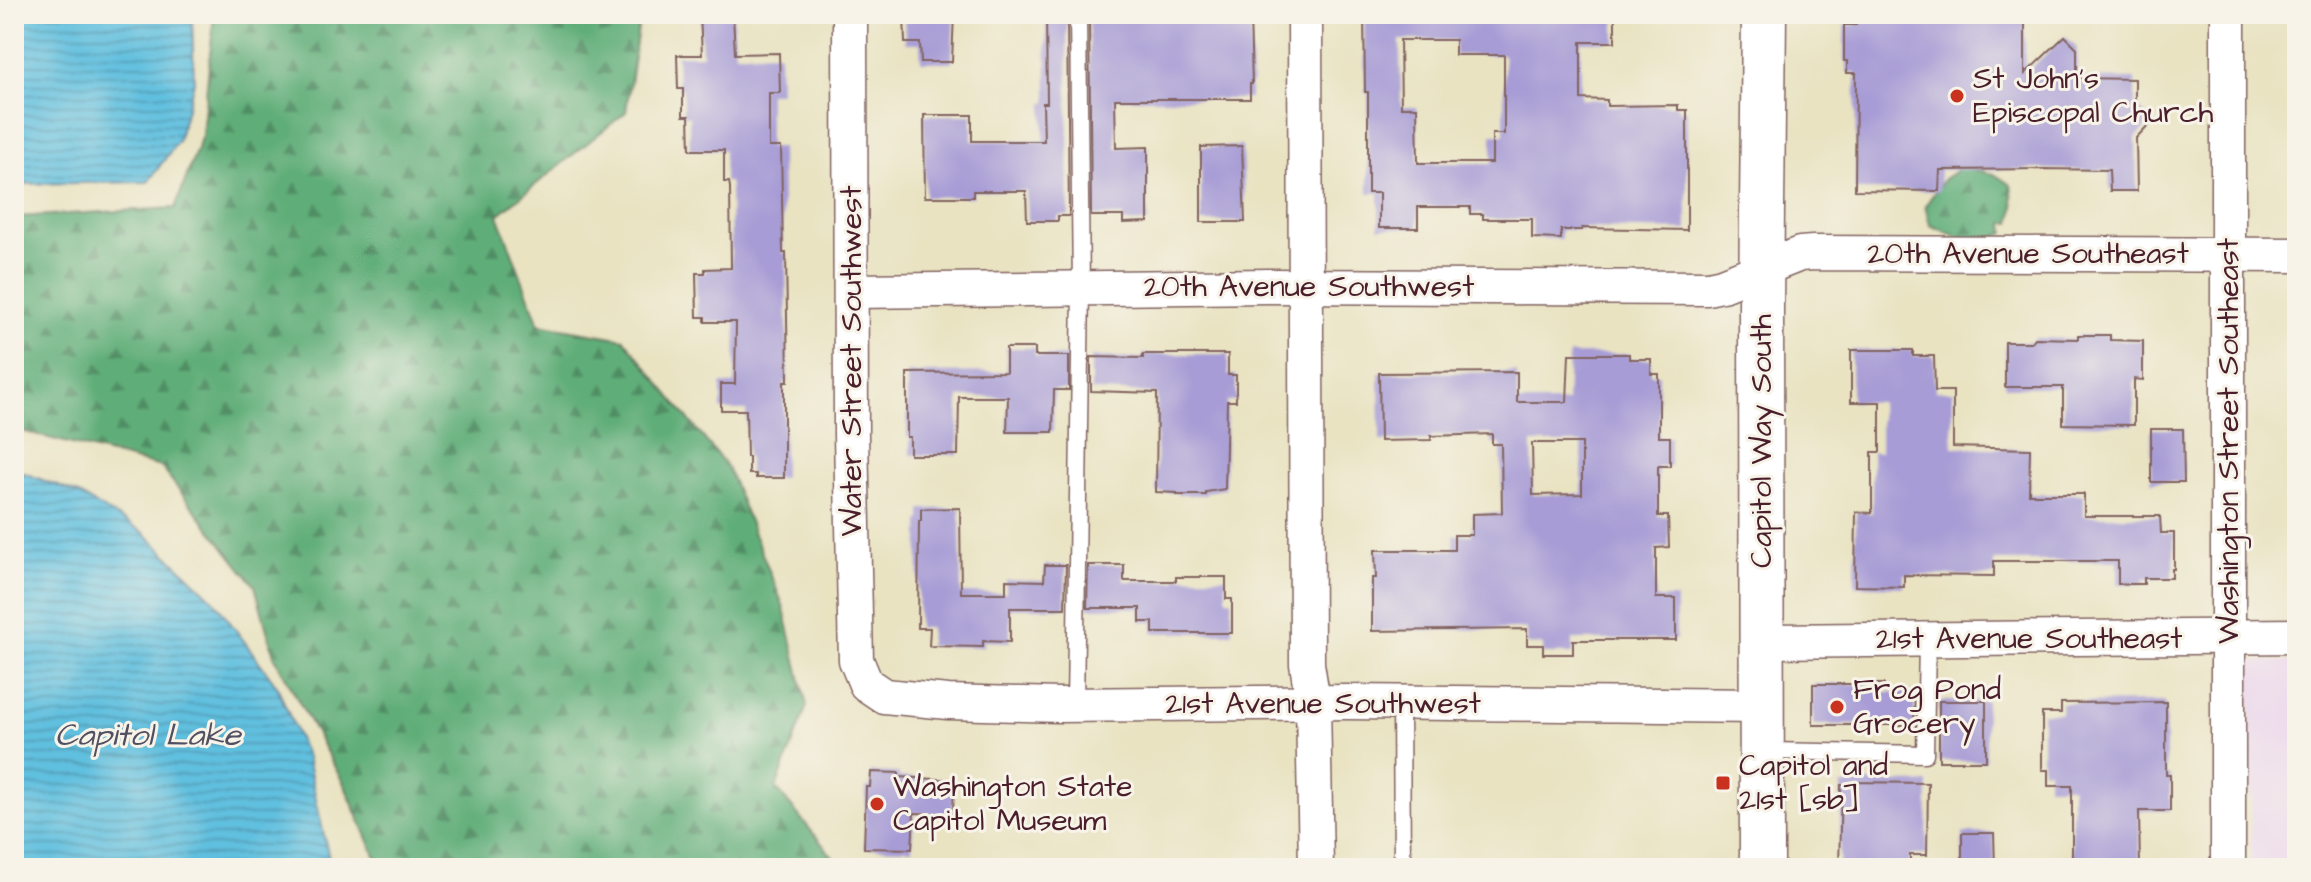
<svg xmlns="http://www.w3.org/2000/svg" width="2311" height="882" font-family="'Architects Daughter',sans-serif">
<defs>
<pattern id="forest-firs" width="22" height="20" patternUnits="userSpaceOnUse" patternTransform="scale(2)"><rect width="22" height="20" fill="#5fad78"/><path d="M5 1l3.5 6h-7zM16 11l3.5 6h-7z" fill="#508c63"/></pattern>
<pattern id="water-rules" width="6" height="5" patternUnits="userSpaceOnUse" patternTransform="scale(2)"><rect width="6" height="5" fill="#61c0df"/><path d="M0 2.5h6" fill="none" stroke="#529bb5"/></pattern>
</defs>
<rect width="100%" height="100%" fill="#f7f3e8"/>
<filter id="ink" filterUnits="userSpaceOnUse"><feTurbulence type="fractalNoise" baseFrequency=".0125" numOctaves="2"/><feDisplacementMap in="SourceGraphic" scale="16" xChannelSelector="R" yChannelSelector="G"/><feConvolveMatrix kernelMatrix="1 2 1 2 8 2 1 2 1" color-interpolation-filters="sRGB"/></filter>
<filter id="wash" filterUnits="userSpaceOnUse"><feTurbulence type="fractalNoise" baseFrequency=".006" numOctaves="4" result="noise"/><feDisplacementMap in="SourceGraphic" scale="32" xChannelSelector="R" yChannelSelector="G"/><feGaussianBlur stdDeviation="1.8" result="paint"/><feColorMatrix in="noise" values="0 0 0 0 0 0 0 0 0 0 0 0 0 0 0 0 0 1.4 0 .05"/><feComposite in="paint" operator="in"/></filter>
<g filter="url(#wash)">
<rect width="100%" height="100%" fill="#e9e3c2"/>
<polygon fill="#e9d2ee" points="2250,661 2297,661 2297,868 2251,868"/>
<g fill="url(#forest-firs)" stroke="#546652" stroke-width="2">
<polygon points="214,14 640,14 626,112 498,215 539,324 624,339 727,467 783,605 807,706 776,788 841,867 846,868 376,868 378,862 344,784 274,656 255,586 161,467 14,429 14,217 175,208 202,135"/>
<polygon points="1962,167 1994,174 2011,185 2014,207 2011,223 2004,223 2005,233 1984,241 1956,236 1930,225 1925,206 1944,179"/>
</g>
<g fill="url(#water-rules)" stroke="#567085" stroke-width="2">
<polygon points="14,14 192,14 194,82 178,141 148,182 14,184"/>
<polygon points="14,469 76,493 143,532 213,599 277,686 307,758 331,868 14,868"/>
</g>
<g id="blocks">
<g fill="#a79cd5" fill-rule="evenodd">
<polygon points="700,14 733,14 735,54 779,53 780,93 769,93 769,147 781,147 783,253 786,253 788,382 784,382 784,478 756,478 756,474 749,474 749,457 747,457 746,410 721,410 721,384 735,384 736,322 705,322 705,317 697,317 696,273 705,273 705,269 731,268 730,187 729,182 724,182 724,150 690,150 689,116 683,116 683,89 678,89 677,55 702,55"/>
<polygon points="904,14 954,14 952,62 921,62 920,43 905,43"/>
<polygon points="1046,14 1067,14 1069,216 1058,216 1058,221 1027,221 1026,191 973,191 973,197 925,197 924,115 972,115 972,141 1044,141 1043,103 1047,103"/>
<polygon points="1089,14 1250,14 1252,84 1250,84 1250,99 1115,99 1116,148 1148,147 1148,222 1123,223 1123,216 1091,216"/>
<path d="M1364 14H1615V42H1581V99L1607 100V106L1678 105V110H1687V230L1582 228V230H1561V239L1532 238V219H1483V214H1470V207H1418V228H1379V193H1368V92H1365ZM1400 40H1455V55H1504V134H1492V163H1418L1417 107H1401Z"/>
<polygon points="1856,14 2025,14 2025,74 2065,36 2077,48 2077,78 2135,79 2135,106 2153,120 2136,138 2137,191 2110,191 2109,170 2043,169 1940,170 1939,191 1855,190 1856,73 1847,73 1847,61 1844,61 1844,25 1856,25"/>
<polygon points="1242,146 1245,222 1201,222 1201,147"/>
<polygon points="2078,335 2110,335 2110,340 2143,341 2143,380 2134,379 2134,425 2063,424 2063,387 2005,387 2005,342 2032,342 2035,338 2078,339"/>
<polygon points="1006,348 1035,348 1035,356 1069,356 1069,390 1054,390 1053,432 1007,432 1008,397 959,397 958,455 910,455 910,437 907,437 907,373 1006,372"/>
<polygon points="1851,350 1913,350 1913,356 1934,356 1935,391 1953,391 1953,447 2030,449 2029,494 2084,494 2084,516 2160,516 2161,533 2174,533 2174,569 2172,569 2172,578 2144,578 2144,584 2118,584 2118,561 1994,561 1994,576 1904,575 1904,587 1855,586 1856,512 1872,513 1872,452 1880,452 1880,402 1851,402"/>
<polygon points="1143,354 1228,354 1228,375 1236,375 1236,401 1227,401 1225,489 1206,492 1206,495 1177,495 1177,493 1156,492 1157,393 1091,391 1091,357 1143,358"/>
<path d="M1569 354H1629V359H1651V374H1659V437H1670V466H1658V516H1668L1669 547 1656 548V598H1676V640H1573V654H1543V645H1527V629L1372 631V578H1376L1375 550H1454V535H1472V514L1502 513 1501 444H1492V434L1431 436V440L1380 441 1379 373 1517 372V402H1567ZM1532 443H1582V494L1533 495Z"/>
<polygon points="2151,429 2183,429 2184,482 2151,482"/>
<polygon points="960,508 961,593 1006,593 1006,580 1044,581 1045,565 1066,565 1065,608 1010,608 1010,642 983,641 983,647 929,646 930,628 918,628 919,521 921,521 921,509"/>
<polygon points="1088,565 1124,565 1124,581 1176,581 1176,577 1226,577 1226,599 1232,599 1232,633 1153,633 1153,622 1140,622 1140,608 1087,608"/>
<polygon points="1813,684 1884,684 1884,692 1915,692 1914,725 1813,725"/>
<rect x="1939" y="701" width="47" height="60"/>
<polygon points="2166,702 2166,775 2170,775 2170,811 2139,811 2140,868 2075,868 2075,859 2072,859 2072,786 2048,786 2048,770 2042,770 2042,713 2061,713 2061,703"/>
<polygon points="871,772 899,773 899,777 954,780 953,814 914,813 912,849 864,848 866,787 870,787"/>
<polygon points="1849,782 1928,783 1927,855 1910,855 1910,868 1839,868 1841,785 1848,785"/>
<polygon points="1962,833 1994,833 1995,868 1962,868"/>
</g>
</g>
</g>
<g filter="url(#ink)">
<use href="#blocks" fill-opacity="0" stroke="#826460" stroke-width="2"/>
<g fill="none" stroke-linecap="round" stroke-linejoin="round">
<defs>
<g id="lane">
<polyline points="1401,703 1402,867"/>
<polyline points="1075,705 1081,288 1078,14"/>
<polyline points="1764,751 1925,754 1927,640"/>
</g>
<g id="street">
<polyline points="850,14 851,435 856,660 866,684 884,696 948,702 1059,705 1346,702 1763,706"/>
<polyline points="1305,14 1307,664 1313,702 1316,868"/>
<polyline points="852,291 1269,286 1708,288 1722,285 1800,254 1813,253 2297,255"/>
<polyline points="1762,641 2297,636"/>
<polyline points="2228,868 2228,14"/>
</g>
<polyline id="secondary" points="1762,868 1761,307 1764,14"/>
</defs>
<use href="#lane" stroke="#826460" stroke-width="19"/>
<use href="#street" stroke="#826460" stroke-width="37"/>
<use href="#secondary" stroke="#826460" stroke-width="47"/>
<use href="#lane" stroke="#fff" stroke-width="16"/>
<use href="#street" stroke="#fff" stroke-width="34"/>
<use href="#secondary" stroke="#fff" stroke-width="44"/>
</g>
</g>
<g fill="#c8321e" stroke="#f7f3e8" stroke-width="3">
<circle cx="1957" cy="96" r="8"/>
<circle cx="1837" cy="707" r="8"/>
<rect x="1715" y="775" width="16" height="16" rx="4"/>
<circle cx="877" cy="804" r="8"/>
</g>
<g text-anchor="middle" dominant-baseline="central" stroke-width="6" stroke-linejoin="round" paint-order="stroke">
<g font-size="30" fill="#4a1f2b" stroke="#f7f3e8" text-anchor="start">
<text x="1973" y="79">St John's<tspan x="1973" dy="34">Episcopal Church</tspan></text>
<text x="1853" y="690">Frog Pond<tspan x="1853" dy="34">Grocery</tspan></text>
<text x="1739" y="766">Capitol and<tspan x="1739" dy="34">21st [sb]</tspan></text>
<text x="893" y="787">Washington State<tspan x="893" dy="34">Capitol Museum</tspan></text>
</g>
<g font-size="30" fill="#4a1f2b" stroke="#f7f3e8">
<text x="2028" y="254">20th Avenue Southeast</text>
<text x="1309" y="287">20th Avenue Southwest</text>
<text transform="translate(852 361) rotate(-90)">Water Street Southwest</text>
<text transform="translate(1762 441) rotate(-90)">Capitol Way South</text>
<text transform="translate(2229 441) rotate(-90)">Washington Street Southeast</text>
<text x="2029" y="639">21st Avenue Southeast</text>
<text x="1323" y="704">21st Avenue Southwest</text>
</g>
<g font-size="32" font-style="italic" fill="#514f61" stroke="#f7f3e8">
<text x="148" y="735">Capitol Lake</text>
</g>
</g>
<rect width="2311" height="882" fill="none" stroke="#f7f3e8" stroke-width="48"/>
</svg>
